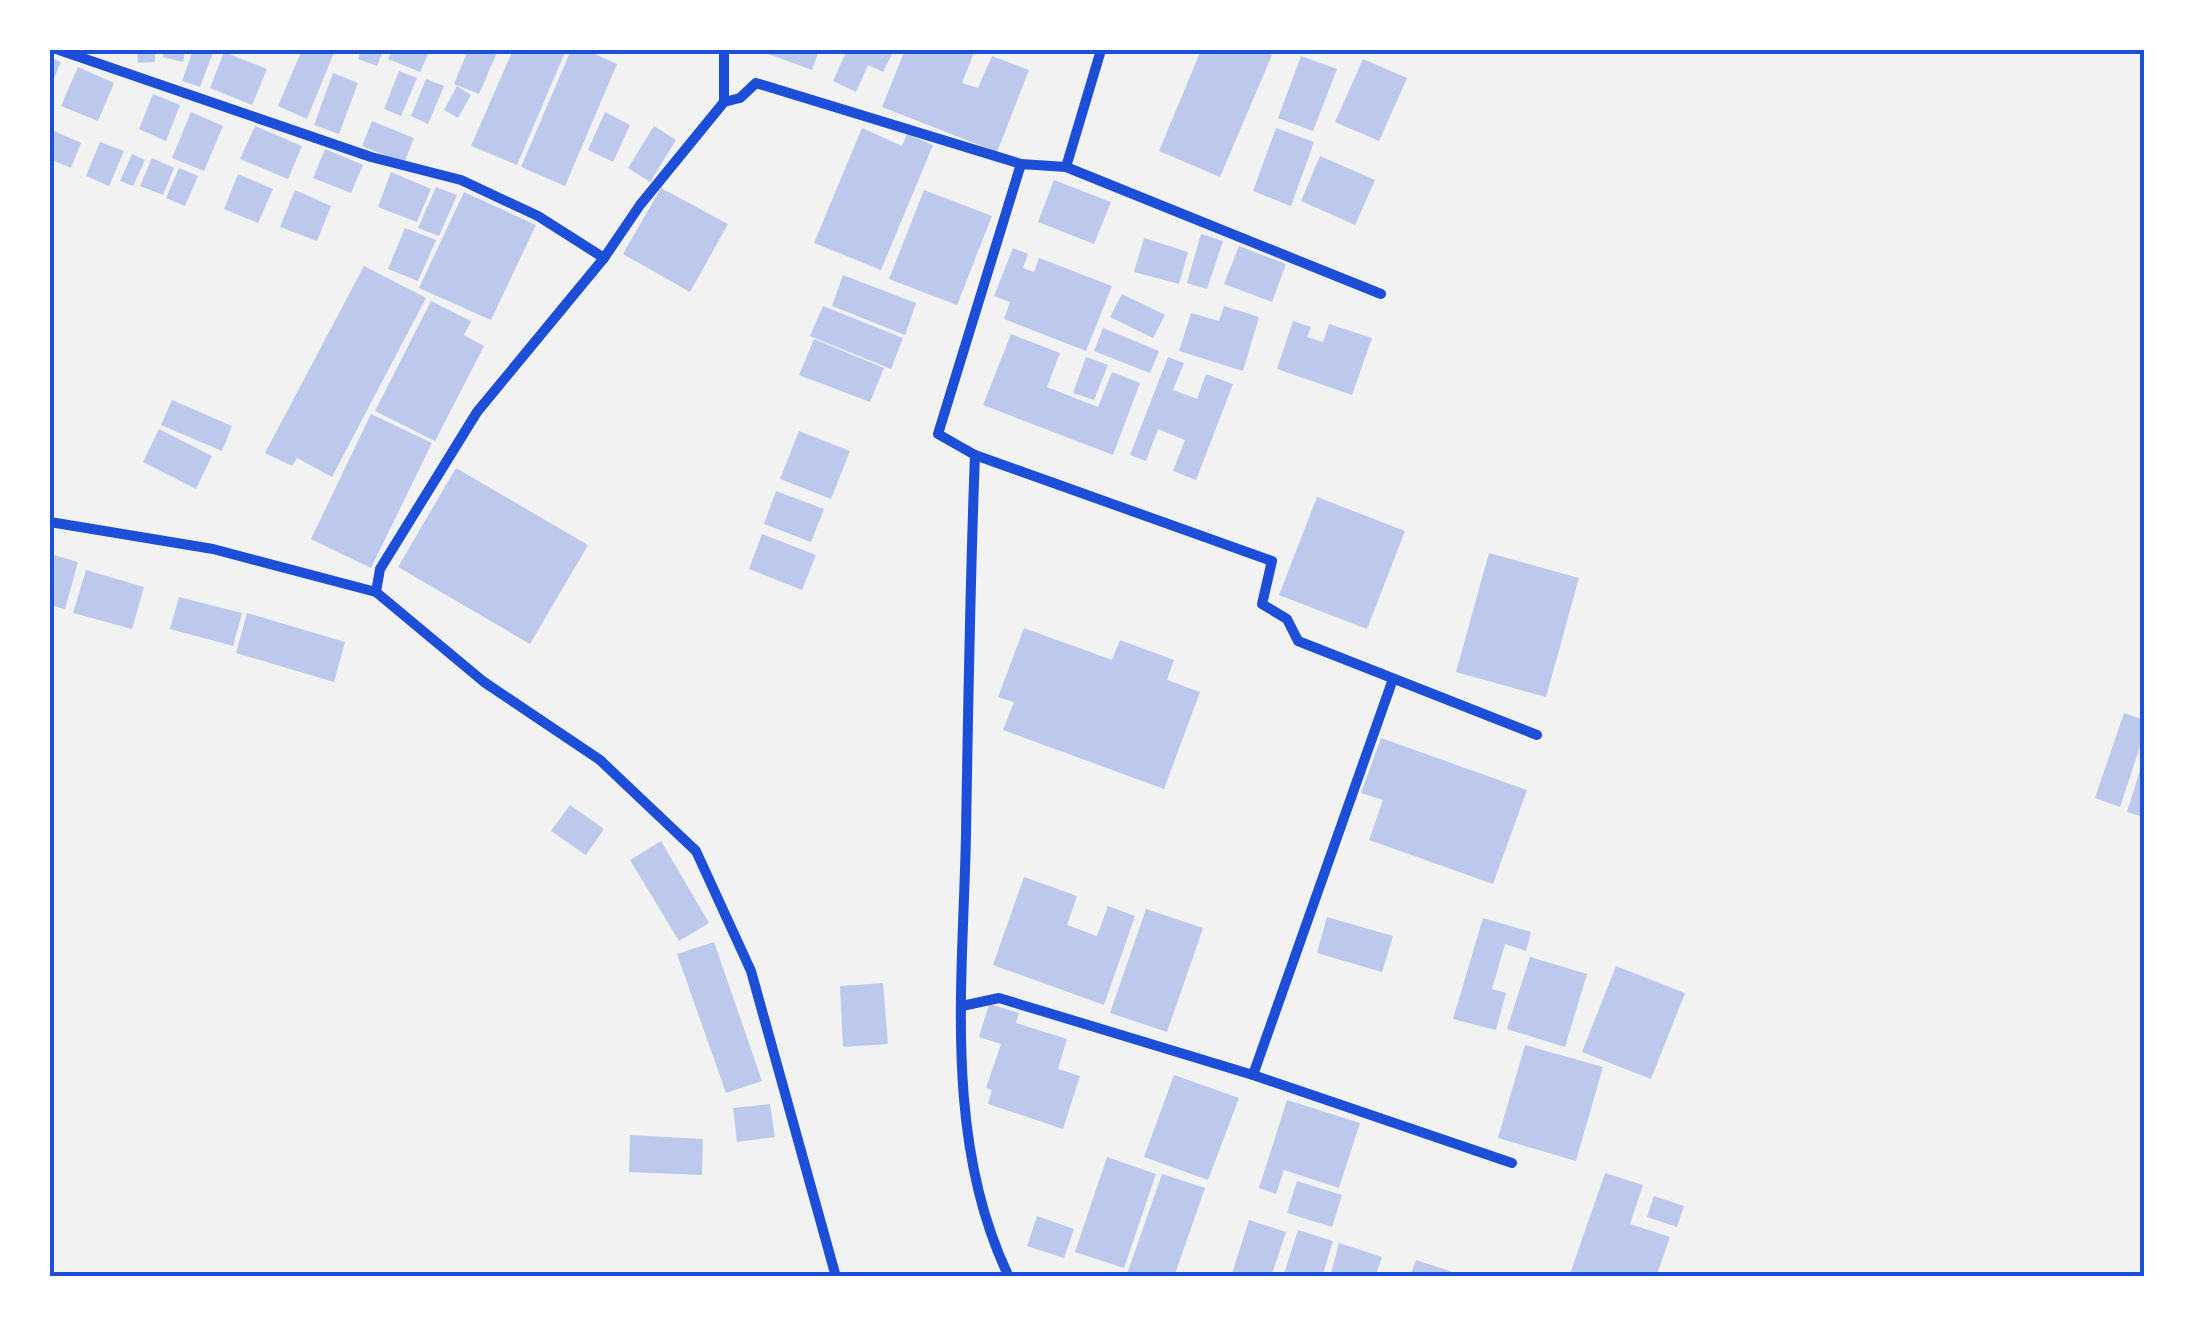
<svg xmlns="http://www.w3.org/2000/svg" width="2194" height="1327" font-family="Jost,sans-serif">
<rect width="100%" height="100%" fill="#f2f2f2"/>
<g fill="#bdc9ec">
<polygon points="137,50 155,50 155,62 138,63"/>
<polygon points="164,50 185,50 183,62 163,57"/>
<polygon points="193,50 214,50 200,87 182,81"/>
<polygon points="302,50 335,50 307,119 278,106"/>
<polygon points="361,50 383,50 377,66 358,59"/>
<polygon points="392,50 430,50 420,72 388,59"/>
<polygon points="468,50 498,50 479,94 454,84"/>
<polygon points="513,50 566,50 517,165 471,146"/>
<polygon points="571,50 586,50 617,64 565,186 521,167"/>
<polygon points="757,50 819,50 812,70"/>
<polygon points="847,50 894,50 883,72 868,65 856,92 833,81"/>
<polygon points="905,50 975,50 962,83 978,88 992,56 1029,70 997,152 882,107"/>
<polygon points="1201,50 1260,50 1272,55 1220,177 1159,151"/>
<polygon points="224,52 267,69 252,105 210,88"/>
<polygon points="1301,56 1337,69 1313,131 1278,118"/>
<polygon points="50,57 61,62 50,87"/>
<polygon points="1363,59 1407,78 1379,141 1335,122"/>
<polygon points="78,67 114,83 98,121 61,106"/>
<polygon points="399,71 417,78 401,116 384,109"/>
<polygon points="333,73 358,83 339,134 314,125"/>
<polygon points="426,79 444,86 428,124 411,116"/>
<polygon points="457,86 471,95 458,118 444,110"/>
<polygon points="153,94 180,105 166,141 139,129"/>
<polygon points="191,112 223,126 204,171 172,158"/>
<polygon points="605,112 630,125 613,162 588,150"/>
<polygon points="372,121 414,138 404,163 362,146"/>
<polygon points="255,126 302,146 288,179 240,159"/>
<polygon points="654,126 676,140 650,182 628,168"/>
<polygon points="862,128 902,146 907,134 933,145 881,270 814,243"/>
<polygon points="1276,128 1314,142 1291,206 1253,191"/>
<polygon points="52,130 81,143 71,168 50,159"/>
<polygon points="100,142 124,151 109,186 86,176"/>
<polygon points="325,149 363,165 351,193 313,178"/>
<polygon points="132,154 145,160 133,186 120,181"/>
<polygon points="1320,156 1375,180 1355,225 1301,201"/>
<polygon points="152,158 174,168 163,195 140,186"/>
<polygon points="179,168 198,176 185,206 166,198"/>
<polygon points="391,172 431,189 417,222 378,207"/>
<polygon points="238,174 273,189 258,223 224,209"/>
<polygon points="1054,180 1111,202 1094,244 1038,222"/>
<polygon points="436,187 457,195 439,236 418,228"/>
<polygon points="661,188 728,224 690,292 623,254"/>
<polygon points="295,190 331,206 317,241 280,227"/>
<polygon points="924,190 992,216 957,305 889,279"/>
<polygon points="464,192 536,225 491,320 419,288"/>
<polygon points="405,228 436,240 418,281 388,269"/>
<polygon points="1201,234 1223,241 1207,289 1187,283"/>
<polygon points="1144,238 1188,252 1179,284 1134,272"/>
<polygon points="1239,246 1286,264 1272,302 1224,284"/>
<polygon points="1013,248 1028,254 1023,268 1034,272 1039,258 1112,286 1086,351 1004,319 1010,302 994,296"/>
<polygon points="364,266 426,298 332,477 297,458 292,466 265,453"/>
<polygon points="843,275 916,303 905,335 832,306"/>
<polygon points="1122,294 1165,315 1153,338 1110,317"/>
<polygon points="431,301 471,321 464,335 484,346 435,441 375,411"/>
<polygon points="823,306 903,338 891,369 810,336"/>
<polygon points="1224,306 1259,317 1243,371 1179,351 1191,313 1219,321"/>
<polygon points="1293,321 1311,327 1307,337 1323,342 1329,324 1372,338 1352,395 1277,369"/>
<polygon points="1103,328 1159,351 1150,373 1094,351"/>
<polygon points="1011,334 1060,353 1047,387 1098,407 1112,372 1140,383 1113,455 983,405"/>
<polygon points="814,339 884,368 870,402 799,375"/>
<polygon points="1086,357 1108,365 1094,400 1073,393"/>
<polygon points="1168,357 1184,363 1173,390 1197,399 1206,374 1233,384 1196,480 1173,471 1185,440 1158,429 1146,461 1130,455"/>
<polygon points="172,400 232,426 222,451 161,425"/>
<polygon points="371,414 432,443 371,568 311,539"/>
<polygon points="159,429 212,456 196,489 143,462"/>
<polygon points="799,431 850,451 831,499 780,479"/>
<polygon points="456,468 588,545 530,644 398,567"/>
<polygon points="776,491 824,509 811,542 764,524"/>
<polygon points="1317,497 1405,531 1367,629 1279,595"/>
<polygon points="762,534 816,555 802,590 749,569"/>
<polygon points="1489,553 1579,578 1546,697 1456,672"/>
<polygon points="50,554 78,562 65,609 50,605"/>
<polygon points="86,570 144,587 132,629 73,613"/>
<polygon points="179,597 242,613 233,646 170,629"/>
<polygon points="247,613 345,642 334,682 236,653"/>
<polygon points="1024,628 1112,660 1120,640 1174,660 1167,680 1200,692 1164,789 1003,730 1014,702 998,697"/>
<polygon points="2124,713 2144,720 2144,734 2120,807 2095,798"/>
<polygon points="1381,738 1527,790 1493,884 1369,840 1383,800 1361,793"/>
<polygon points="2144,757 2144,817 2127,812"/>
<polygon points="570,805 604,829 586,855 551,831"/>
<polygon points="661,841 709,923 679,941 630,860"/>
<polygon points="1024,877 1077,896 1067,925 1097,936 1108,906 1135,916 1104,1005 993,965"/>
<polygon points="1146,909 1203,928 1167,1032 1110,1013"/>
<polygon points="1327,917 1393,936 1382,972 1317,953"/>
<polygon points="1483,918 1531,932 1526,951 1505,944 1492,989 1506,993 1496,1030 1453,1019"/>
<polygon points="714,942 762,1081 726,1093 677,954"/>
<polygon points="1530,957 1587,974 1565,1047 1507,1029"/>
<polygon points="1616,966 1685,993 1651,1079 1582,1052"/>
<polygon points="883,983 888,1044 843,1047 840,986"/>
<polygon points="989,1004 1019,1013 1016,1023 1067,1039 1058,1069 1080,1076 1063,1129 988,1104 992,1090 986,1088 1001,1044 979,1037"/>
<polygon points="1525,1045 1603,1067 1576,1161 1498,1138"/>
<polygon points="1174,1075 1239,1098 1208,1180 1144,1157"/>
<polygon points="1287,1100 1360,1123 1339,1188 1284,1170 1276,1194 1259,1188"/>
<polygon points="770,1104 775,1137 737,1142 733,1108"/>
<polygon points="630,1135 703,1139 702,1175 629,1172"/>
<polygon points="1107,1157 1156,1174 1124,1268 1075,1252"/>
<polygon points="1605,1173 1643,1185 1630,1224 1670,1237 1656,1277 1569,1277"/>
<polygon points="1162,1174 1205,1188 1174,1277 1126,1277"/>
<polygon points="1297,1181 1342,1195 1332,1227 1287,1213"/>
<polygon points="1654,1196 1684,1206 1677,1227 1647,1217"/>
<polygon points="1037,1216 1074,1229 1064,1258 1027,1246"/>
<polygon points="1249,1220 1286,1232 1271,1277 1231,1277"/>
<polygon points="1298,1230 1333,1241 1322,1277 1283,1277"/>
<polygon points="1339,1243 1382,1257 1375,1277 1344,1277 1331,1273"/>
<polygon points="1416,1260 1465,1276 1465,1277 1410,1277"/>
</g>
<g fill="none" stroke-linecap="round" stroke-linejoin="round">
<g stroke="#1d4ed8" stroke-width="10">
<polyline points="59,50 371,157 461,180 538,216 604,258"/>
<polyline points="724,50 724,102"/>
<polyline points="1066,167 1381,294"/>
<polyline points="975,455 1272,561 1262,604 1287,619 1298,641 1537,735"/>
<polyline points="50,522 213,549 376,592 484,682 600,760 696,851 751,971 836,1277"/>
<polyline points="376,592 380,569 477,412 604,258 640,205 724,102 740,98 756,83 1021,164"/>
<polyline points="962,1006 999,998 1253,1075 1512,1163"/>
<polyline points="1253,1075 1393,679"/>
<path d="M1009 1277C943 1141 963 981 966 835 968 708 970 582 975 455L938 434 1021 164 1066 167 1101 50"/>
</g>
</g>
<rect width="2194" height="1327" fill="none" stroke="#ffffff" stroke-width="105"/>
<rect x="52" y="52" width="2090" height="1222" fill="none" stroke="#1d4ed8" stroke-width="4"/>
</svg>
